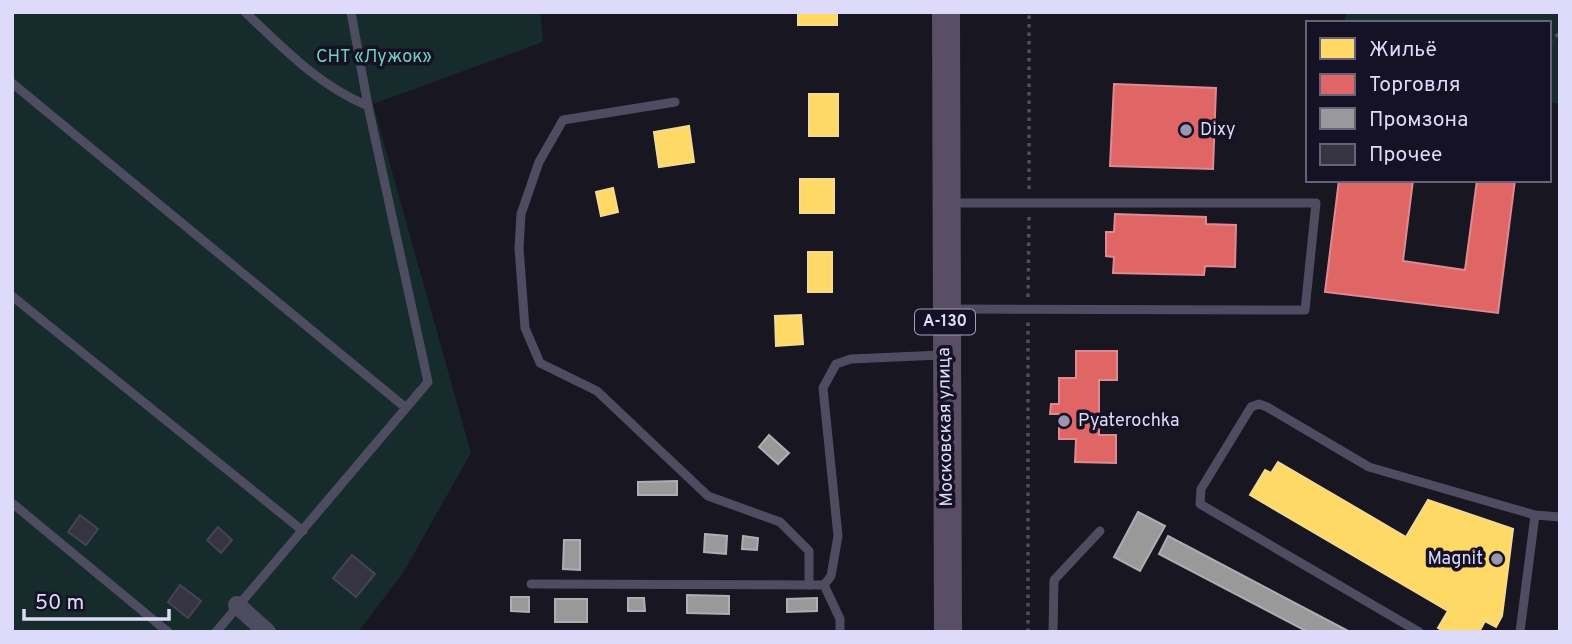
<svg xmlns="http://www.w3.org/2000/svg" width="1572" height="644" font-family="Overpass,sans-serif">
<rect width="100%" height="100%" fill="#181621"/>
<g fill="#162b2b">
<polygon points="12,12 540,12 543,42 373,104 471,453 403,573 358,632 12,632"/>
<polygon points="1346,12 1560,12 1560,104 1549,102 1549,23 1345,23"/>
</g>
<g fill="#ffd966" stroke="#f5da92" stroke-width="2">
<rect x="798" y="12" width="39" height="13"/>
<rect x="809" y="94" width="29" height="42"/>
<polygon points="689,126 694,162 659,167 654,132"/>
<rect x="800" y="179" width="34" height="34"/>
<polygon points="613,188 618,212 601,216 596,192"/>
<rect x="808" y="252" width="24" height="40"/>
<polygon points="801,315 803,344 776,346 775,316"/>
<polygon points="1278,462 1406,537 1428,500 1513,529 1502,616 1496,627 1485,621 1479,632 1445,632 1438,628 1448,611 1250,495 1265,470 1271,473"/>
</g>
<g fill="#e06666" stroke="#df8992" stroke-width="2">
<polygon points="1114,84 1216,88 1213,169 1110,166"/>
<polygon points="1339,180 1413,180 1403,261 1465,270 1477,180 1515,180 1498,313 1325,292"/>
<polygon points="1115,214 1206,217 1206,224 1236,225 1235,267 1205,266 1204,275 1113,273 1114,257 1106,256 1106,232 1114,232"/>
<polygon points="1076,351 1117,351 1117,380 1099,380 1099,435 1116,435 1116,463 1075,462 1076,439 1059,439 1059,414 1050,414 1051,404 1059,404 1059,378 1076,378"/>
</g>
<g fill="#999" stroke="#aeadb6" stroke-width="2">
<polygon points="769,435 789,453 778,464 759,447"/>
<polygon points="677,481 677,495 638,495 638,482"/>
<polygon points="1138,512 1165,526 1140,571 1114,557"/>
<polygon points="705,534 727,536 726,554 704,552"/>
<polygon points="743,536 758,538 757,550 742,549"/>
<polygon points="1168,536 1350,632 1308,632 1159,554"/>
<polygon points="564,540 580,540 580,570 563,569"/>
<polygon points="687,595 729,596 729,614 687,613"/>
<polygon points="511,597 529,597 529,612 511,611"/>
<polygon points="628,598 644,598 645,611 628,611"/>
<polygon points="817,598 817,611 787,612 787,599"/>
<rect x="555" y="599" width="32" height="23"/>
</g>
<g fill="#373442" stroke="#454354" stroke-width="2">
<polygon points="80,515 98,529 86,545 68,532"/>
<polygon points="218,527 232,540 221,553 207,540"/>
<polygon points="352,555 375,574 356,597 333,578"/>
<polygon points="180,585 201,601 188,618 168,602"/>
</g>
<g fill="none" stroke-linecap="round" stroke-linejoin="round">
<g stroke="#48525d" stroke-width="3.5" stroke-dasharray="3.5 5" stroke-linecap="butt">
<polyline points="1549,42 1560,33"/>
<polyline points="1029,189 1029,12"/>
<polyline points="1028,297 1029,217"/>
<polyline points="1028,632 1028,322"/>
</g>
<g stroke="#4e4c60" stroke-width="9">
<polyline points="351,12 368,106"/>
<polyline points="12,83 406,408"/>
<polyline points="675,102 563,120 539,162 521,214 519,248 525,328 540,363 597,391 708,496 780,522 809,551 809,585"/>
<polyline points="949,203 1316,203 1305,310 950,309"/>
<polyline points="12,296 303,531"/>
<polyline points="12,503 168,632"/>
<polyline points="531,584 824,585 840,619 840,632"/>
<polyline points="824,585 831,576 838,536 823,388 836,364 851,359 941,355"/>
<path d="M216 632 428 382 368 106C319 86 283 48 245 12"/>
<polyline points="1053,632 1054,580 1100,531"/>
<polyline points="1419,632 1200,504 1201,489 1251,407 1259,404 1267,407 1369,467 1535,515 1560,517"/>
<polyline points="1520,632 1535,515"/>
</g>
<polyline stroke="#4e4c60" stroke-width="18" points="237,605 267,632"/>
<polyline stroke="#594e63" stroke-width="28" points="946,12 948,632"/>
</g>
<g fill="#9996ae" stroke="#151225" stroke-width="2.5">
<circle cx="1186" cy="130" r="7"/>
<circle cx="1064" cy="421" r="7"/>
<circle cx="1497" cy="559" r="7"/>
</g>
<g text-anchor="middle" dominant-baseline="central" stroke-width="7" stroke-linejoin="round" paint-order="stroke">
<rect fill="#151225" stroke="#a29fba" stroke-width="2" x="915" y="309.5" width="60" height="25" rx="5"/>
<g font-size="16" font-weight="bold" fill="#dedbfa">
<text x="945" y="322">А-130</text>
</g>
<g font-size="18" fill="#6fd2b8" stroke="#151225">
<text x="374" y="57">СНТ «Лужок»</text>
</g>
<g font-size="18" fill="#dedbfa" stroke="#151225" text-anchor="start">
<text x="1200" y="130">Dixy</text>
<text x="1078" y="421">Pyaterochka</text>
<text x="1483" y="559" text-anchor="end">Magnit</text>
</g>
<g font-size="18" fill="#dedbfa" stroke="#151225">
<text transform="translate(946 427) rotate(-91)">Московская улица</text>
</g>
</g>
<rect width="1572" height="644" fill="none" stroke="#dedbfa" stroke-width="28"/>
<rect x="1306" y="21" width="245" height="161" fill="#151225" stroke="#65627a" stroke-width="2"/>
<rect x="1320" y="38" width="35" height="21" fill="#ffd966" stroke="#65627a" stroke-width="2"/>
<text x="1369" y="56" font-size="21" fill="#dedbfa">Жильё</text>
<rect x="1320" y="74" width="35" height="21" fill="#e06666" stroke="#65627a" stroke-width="2"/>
<text x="1369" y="91" font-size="21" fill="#dedbfa">Торговля</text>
<rect x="1320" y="108" width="35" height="21" fill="#999999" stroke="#65627a" stroke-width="2"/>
<text x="1369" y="126" font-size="21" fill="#dedbfa">Промзона</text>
<rect x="1320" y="144" width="35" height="21" fill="#373442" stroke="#65627a" stroke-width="2"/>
<text x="1369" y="161" font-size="21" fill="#dedbfa">Прочее</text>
<path d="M24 609v10h145v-10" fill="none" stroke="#dedbfa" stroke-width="3.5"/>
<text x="35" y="609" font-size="21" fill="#dedbfa" stroke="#151225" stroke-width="5" paint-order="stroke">50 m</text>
</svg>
